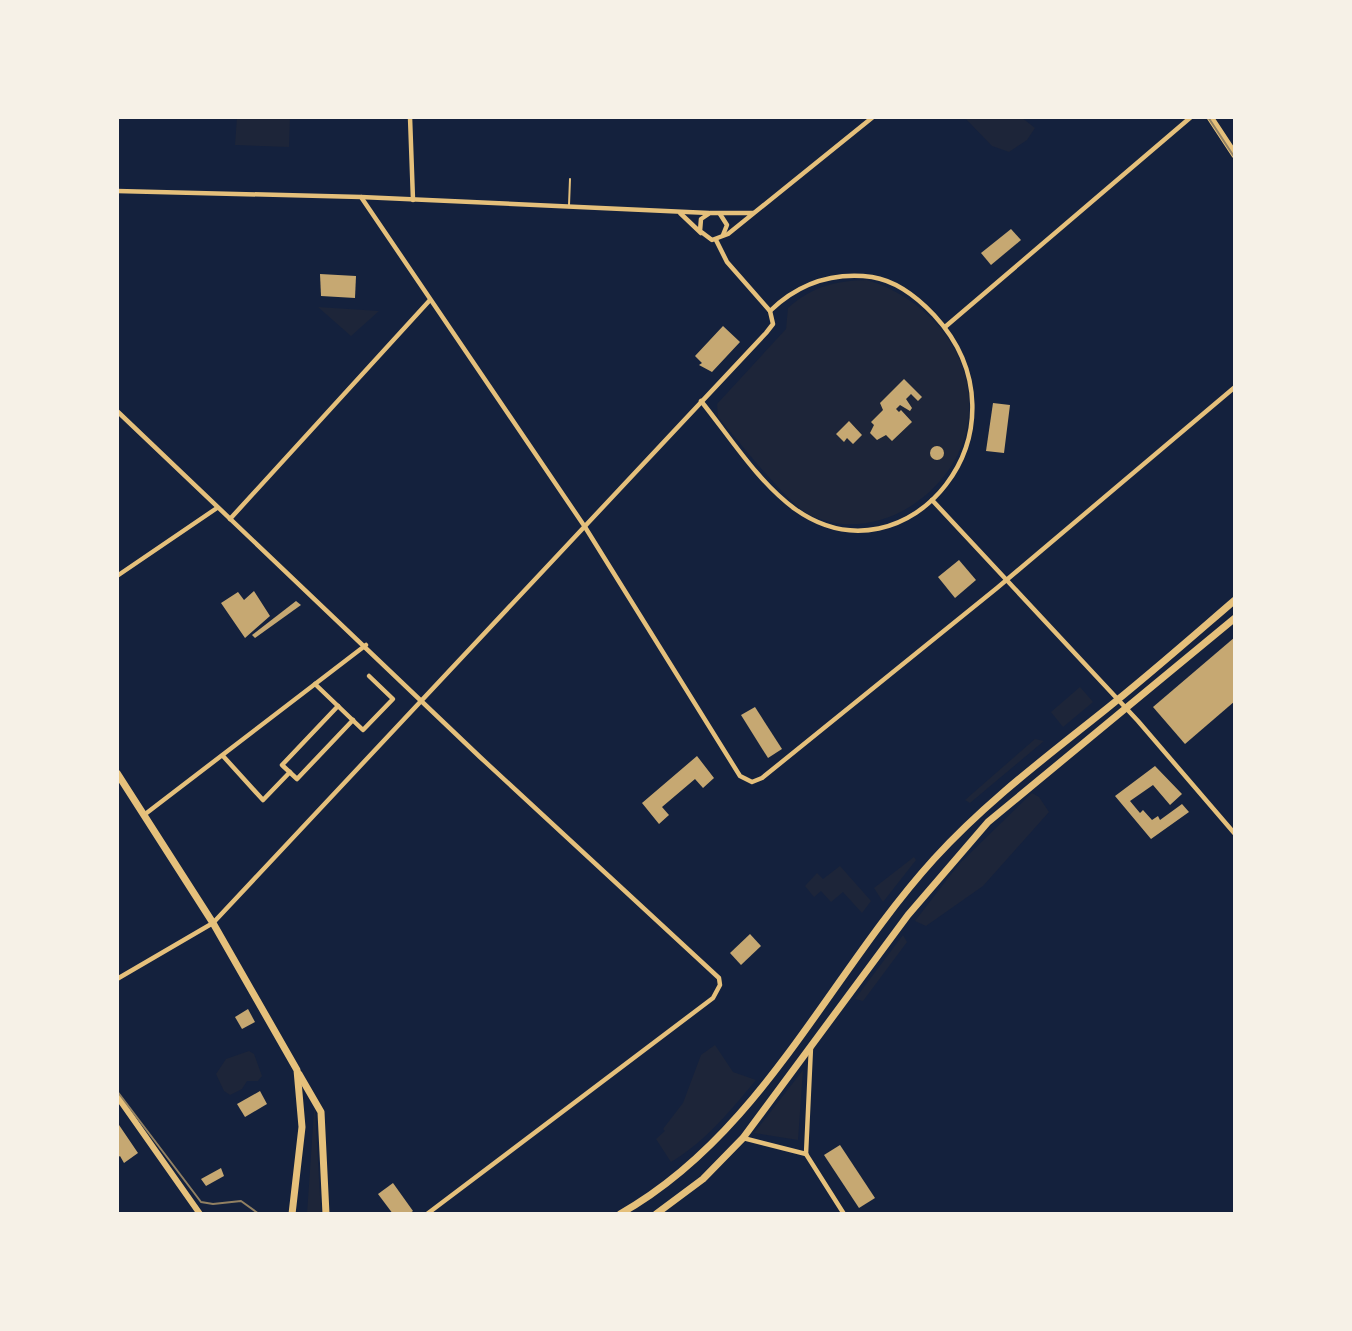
<svg xmlns="http://www.w3.org/2000/svg" width="1352" height="1331" font-family="'Nunito Sans',sans-serif">
<rect width="100%" height="100%" fill="#14213d"/>
<g fill="#1d2539">
<polygon points="237,117 290,117 289,147 235,145"/>
<polygon points="964,117 1021,117 1035,128 1027,140 1009,152 992,146"/>
<path d="M867 280C930 299 981 359 967 428 953 496 872 547 808 514 788 504 736 438 718 417L717 404 786 329 788 308C813 286 835 281 867 280Z"/>
<polygon points="318,307 379,311 351,336"/>
<polygon points="1080,687 1093,702 1063,727 1051,712"/>
<polygon points="1035,739 1044,741 970,803 965,800"/>
<polygon points="1032,793 1039,797 1049,812 983,886 926,926 915,921 959,864"/>
<polygon points="914,857 916,860 883,902 874,888"/>
<polygon points="840,866 871,901 862,913 843,892 831,902 821,891 814,897 805,886 817,873 823,879"/>
<polygon points="903,935 907,942 863,1001 855,999"/>
<path d="M715 1045 733 1072 756 1080C730 1111 706 1141 671 1162L656 1139 665 1131 663 1129 683 1103 701 1055Z"/>
<polygon points="249,1051 254,1054 262,1076 258,1081 247,1081 242,1089 230,1095 224,1091 216,1074 226,1059"/>
<polygon points="803,1070 798,1140 754,1133"/>
<polygon points="315,1109 321,1214 307,1214 314,1111"/>
</g>
<g fill="#c6a872">
<polygon points="1011,229 1021,240 991,265 981,253"/>
<polygon points="320,274 356,276 355,298 321,296"/>
<polygon points="723,326 740,342 712,372 699,365 702,363 695,356"/>
<polygon points="904,379 922,397 918,401 911,394 906,399 912,408 910,411 900,405 896,409 899,412 901,410 912,422 892,441 886,435 877,440 870,433 874,425 871,422 883,410 880,403"/>
<polygon points="993,403 1010,405 1004,453 986,451"/>
<polygon points="849,421 862,435 853,444 847,438 844,442 836,434"/>
<circle cx="937" cy="453" r="7"/>
<polygon points="959,560 976,580 955,598 938,577"/>
<polygon points="254,591 270,616 245,638 221,603 238,592 244,600"/>
<polygon points="296,601 301,605 255,638 252,635"/>
<polygon points="1235,637 1235,701 1185,744 1153,707"/>
<polygon points="755,707 782,749 768,758 741,715"/>
<polygon points="697,756 714,778 703,788 695,779 662,807 669,815 659,824 642,803"/>
<polygon points="1155,766 1182,794 1170,805 1153,785 1130,801 1140,813 1143,810 1152,820 1158,816 1160,820 1182,804 1189,812 1151,839 1115,796"/>
<polygon points="750,934 761,946 741,965 730,953"/>
<polygon points="248,1009 255,1022 242,1029 235,1017"/>
<polygon points="260,1091 267,1104 245,1117 237,1104"/>
<polygon points="117,1122 138,1153 124,1163 120,1156 117,1158"/>
<polygon points="840,1145 875,1198 859,1208 824,1155"/>
<polygon points="221,1168 224,1176 206,1186 201,1179"/>
<polygon points="393,1183 413,1211 409,1214 393,1214 378,1194"/>
</g>
<g fill="none" stroke-linecap="round" stroke-linejoin="round">
<polyline stroke="#e5c07b" stroke-width="2" points="569,205 570,179"/>
<g stroke="#e5c07b" stroke-width="4.5">
<polyline points="410,117 413,200"/>
<polyline points="117,191 361,197 709,213"/>
<polyline points="361,197 585,527 740,776 752,782 762,778 997,588 1235,387"/>
<polyline points="680,213 701,233"/>
<polyline points="753,213 710,213 701,219 700,231 712,240 728,234 873,117"/>
<polyline points="720,214 727,225 723,235"/>
<polyline points="945,327 1191,117"/>
<path d="M701 401C730 437 758 482 795 509 907 589 1039 429 934 315 917 297 897 281 872 277 833 272 798 284 770 311"/>
<polyline points="117,411 480,757 719,978 720,985 713,998 427,1214"/>
<polyline points="932,500 1138,721 1235,834"/>
<polyline points="230,519 430,300"/>
<polyline points="117,576 217,508"/>
<polyline points="315,684 363,730 393,699 369,676"/>
<polyline points="338,706 282,765 297,779 353,720"/>
<polyline points="223,756 263,800 290,772"/>
<polyline points="144,815 366,645"/>
<polyline points="117,979 213,923 766,333 773,324 770,311 727,262 716,240"/>
<polyline points="743,1138 806,1154"/>
<polyline points="806,1154 811,1047"/>
<polyline points="806,1154 844,1214"/>
</g>
<polyline stroke="#e5c07b" stroke-width="6" points="117,1096 200,1214"/>
<g stroke="#e5c07b" stroke-width="7">
<polyline points="1210,117 1235,155"/>
<polyline points="117,773 213,923 297,1070 302,1127 292,1214"/>
<polyline points="299,1074 321,1112 326,1214"/>
<path d="M620 1214C762 1134 828 976 934 859 986 802 1045 758 1105 710 1149 675 1192 637 1235 600"/>
<polyline points="656,1214 703,1179 743,1138 908,915 988,822 1235,618"/>
</g>
<g stroke="#918062" stroke-width="2">
<polyline points="1208,117 1235,158"/>
<polyline points="117,1091 201,1202 213,1204 241,1201 259,1214"/>
</g>
</g>
<rect width="1352" height="1331" fill="none" stroke="#f6f1e7" stroke-width="238"/>
</svg>
